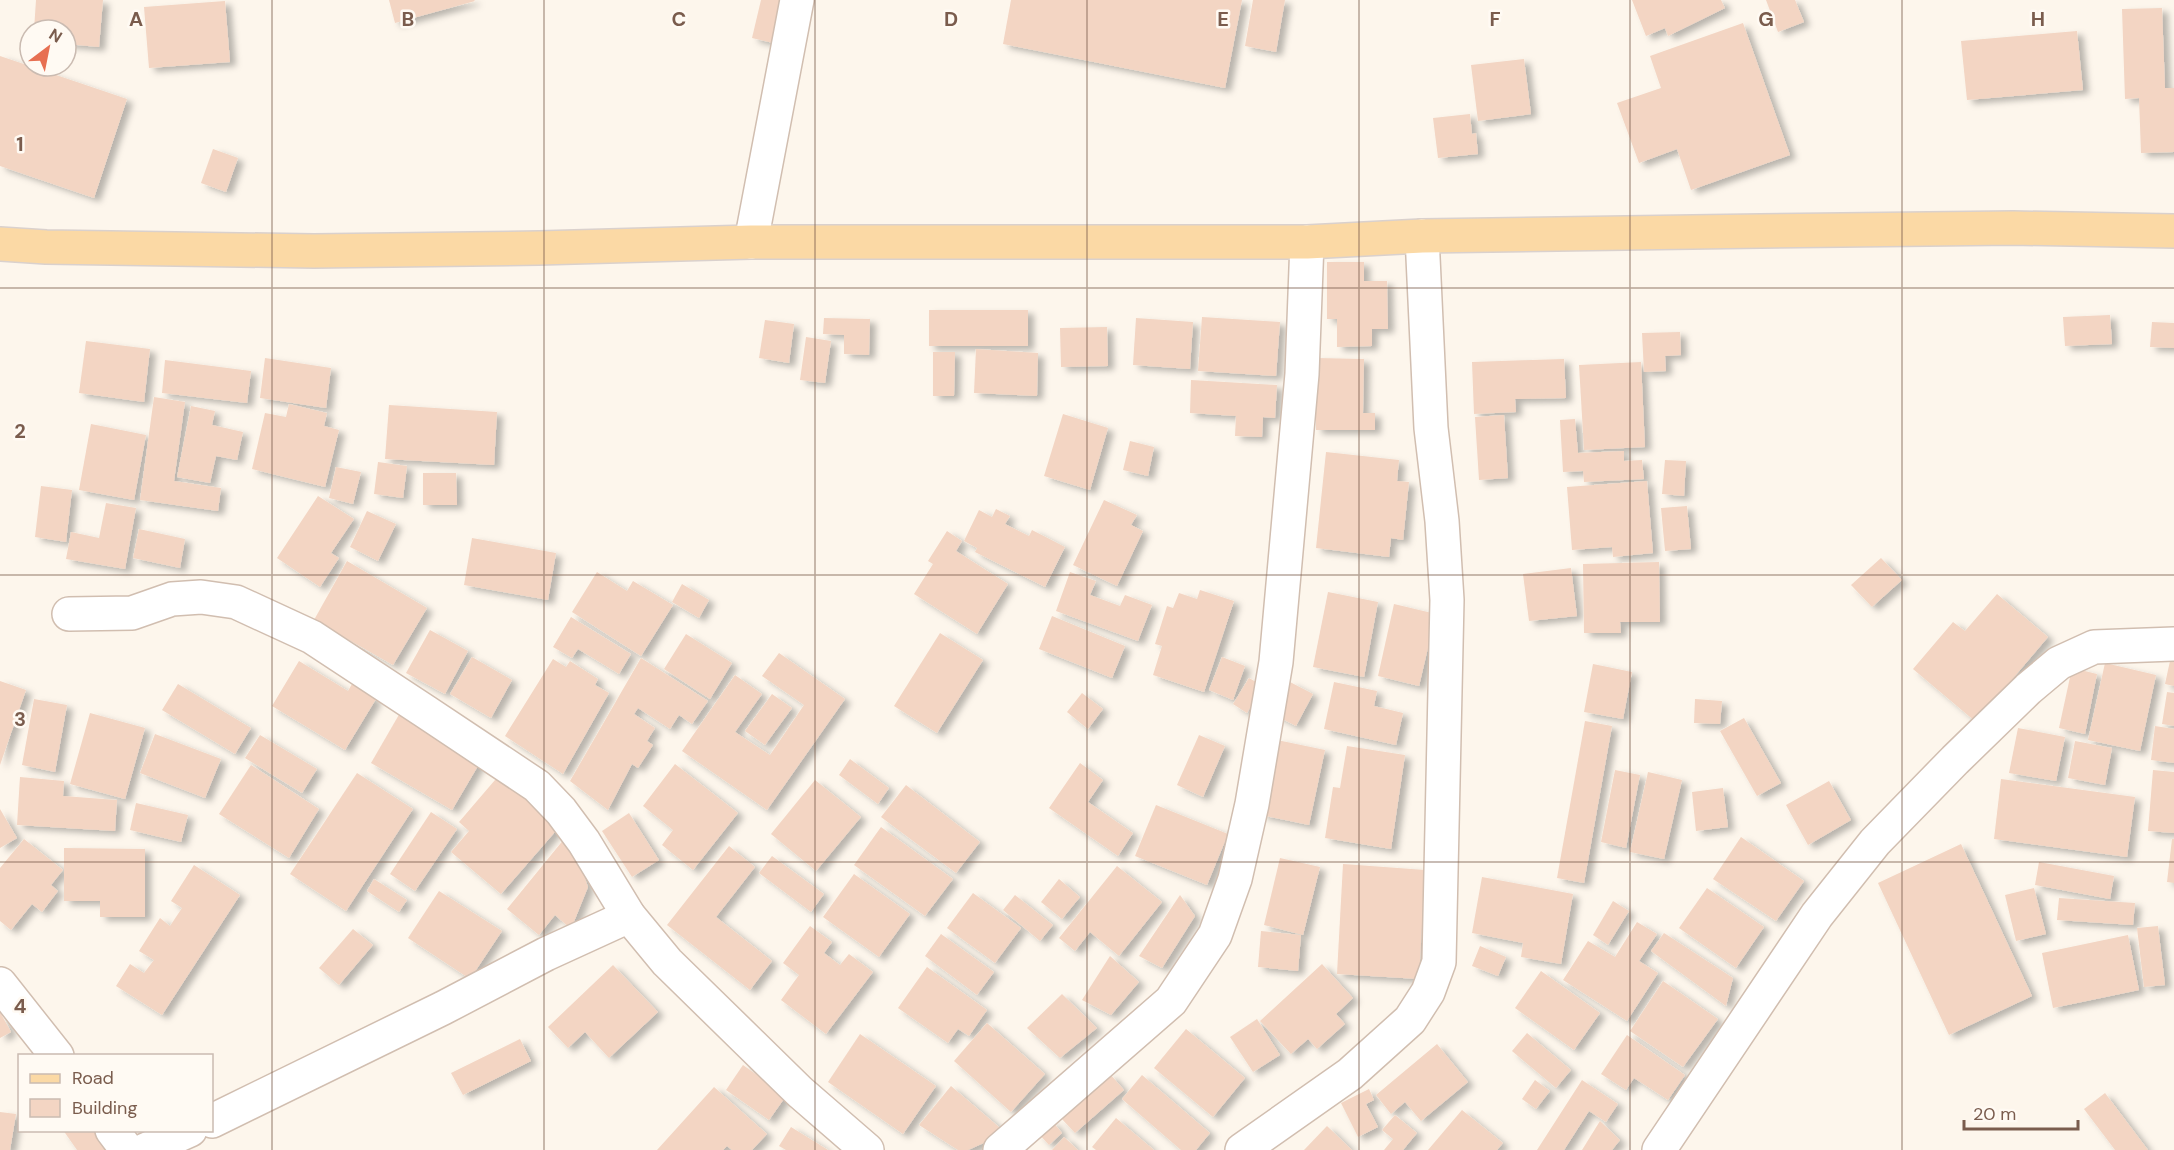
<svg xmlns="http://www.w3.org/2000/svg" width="2174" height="1150" font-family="'DM Sans',sans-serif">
<defs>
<filter id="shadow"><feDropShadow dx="6" dy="4" stdDeviation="3" flood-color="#0004"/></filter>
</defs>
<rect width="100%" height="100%" fill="#fdf6ec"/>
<g fill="#f3d5c3" filter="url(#shadow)">
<polygon points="36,0 103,0 99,47 66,44 66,30 34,30"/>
<polygon points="389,0 474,0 475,1 395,23"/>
<polygon points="761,0 784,0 773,43 752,38"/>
<polygon points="1011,0 1242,0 1225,88 1003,44"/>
<polygon points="1253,0 1285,0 1276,52 1245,46"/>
<polygon points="1632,0 1721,0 1725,8 1668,36 1665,28 1646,36"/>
<polygon points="1766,0 1795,0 1804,22 1778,32"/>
<polygon points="225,1 230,62 149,68 144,7"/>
<polygon points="2162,8 2165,88 2174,88 2174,152 2141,153 2139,98 2125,99 2122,9"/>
<polygon points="1743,23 1790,155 1691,190 1677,149 1639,163 1617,103 1661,88 1650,56"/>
<polygon points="2077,31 2083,90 1967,100 1961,41"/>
<polygon points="0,56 127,99 94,198 0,166"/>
<polygon points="1524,59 1531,114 1478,121 1471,65"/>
<polygon points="1470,114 1472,134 1476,133 1478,154 1438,158 1433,118"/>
<polygon points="213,149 238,158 226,192 201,183"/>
<polygon points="1327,262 1364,262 1364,281 1387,281 1388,329 1372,329 1372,346 1337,347 1337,319 1327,319"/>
<rect x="929" y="310" width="99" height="36"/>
<polygon points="2110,315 2112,344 2065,346 2063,317"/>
<polygon points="1202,317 1280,322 1276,376 1198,371"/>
<polygon points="824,318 870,319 869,355 844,354 844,335 823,334"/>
<polygon points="1136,318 1193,322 1190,369 1133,365"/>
<polygon points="765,320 794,324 789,363 759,358"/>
<polygon points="2152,322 2174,323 2174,348 2150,347"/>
<polygon points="1107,327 1108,366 1061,367 1060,328"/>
<polygon points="1680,332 1681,355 1665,356 1666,371 1644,372 1642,333"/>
<polygon points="806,337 831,341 825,383 800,380"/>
<polygon points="86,341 150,349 144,402 79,393"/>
<polygon points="976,349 1038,353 1037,396 974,393"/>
<polygon points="933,352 955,352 954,396 933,396"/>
<polygon points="265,358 331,368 326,408 260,398"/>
<polygon points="1316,358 1364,359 1363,413 1375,413 1375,430 1316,430"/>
<polygon points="1564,359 1566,398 1515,399 1516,412 1474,414 1472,362"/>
<polygon points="165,360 251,371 247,403 162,393"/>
<polygon points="1641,362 1645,447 1584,450 1579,365"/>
<polygon points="1191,380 1277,385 1275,418 1263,417 1262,437 1235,436 1236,416 1190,413"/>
<polygon points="154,397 185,402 174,481 221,488 218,511 140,500"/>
<polygon points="289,404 327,413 324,426 339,430 325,487 252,469 265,413 286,417"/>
<polygon points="389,405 497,412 494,465 385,459"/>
<polygon points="191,406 215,411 212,425 243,432 237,460 216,456 210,483 177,477"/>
<polygon points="1063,414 1108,428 1090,490 1044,476"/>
<polygon points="1504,415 1508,478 1479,480 1475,417"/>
<polygon points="1575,419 1578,453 1624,451 1624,461 1642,460 1644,479 1584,482 1583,471 1563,472 1560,420"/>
<polygon points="91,424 146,435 134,500 79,490"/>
<polygon points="1130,441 1154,447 1148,476 1123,470"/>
<polygon points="1326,452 1399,460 1397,481 1409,482 1403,540 1391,538 1389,557 1316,548"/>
<polygon points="1665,460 1686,461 1684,496 1662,494"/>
<polygon points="378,462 407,466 403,498 374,494"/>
<polygon points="336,467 361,472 353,504 329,498"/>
<polygon points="423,473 456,473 457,505 423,505"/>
<polygon points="1647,481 1653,553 1613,557 1612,547 1572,550 1567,487"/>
<polygon points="41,486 72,490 66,542 35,537"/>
<polygon points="318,496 354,519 331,553 339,558 320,587 277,558"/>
<polygon points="1104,500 1137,515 1131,525 1143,531 1117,586 1073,565"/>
<polygon points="106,503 136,508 125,569 66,559 71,532 99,538"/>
<polygon points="1687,506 1691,549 1665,551 1661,508"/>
<polygon points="996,509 1010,516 1005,524 1029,536 1032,530 1065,547 1045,587 975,552 977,548 964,541 979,510 992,517"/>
<polygon points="367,511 396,524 378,561 350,547"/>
<polygon points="139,529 185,539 180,568 133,558"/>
<polygon points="947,531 962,541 956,551 1008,584 977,634 914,594 933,564 928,561"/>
<polygon points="472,538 556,553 548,600 464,585"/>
<polygon points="1881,558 1902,580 1872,607 1851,585"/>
<polygon points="347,561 427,608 393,665 314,620"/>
<polygon points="1659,562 1660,622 1620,622 1621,633 1584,633 1583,564"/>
<polygon points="1571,568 1577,616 1529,621 1523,574"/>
<polygon points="597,572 627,591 633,581 673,605 641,656 572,612"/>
<polygon points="1070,572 1096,581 1090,595 1120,606 1125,595 1152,605 1138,641 1056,611"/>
<polygon points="682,584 709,600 699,618 672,602"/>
<polygon points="1200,590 1234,601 1204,692 1153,675 1162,646 1155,644 1167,606 1173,608 1179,593 1197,599"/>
<polygon points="1328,592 1378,602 1364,677 1313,667"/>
<polygon points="1997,594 2048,637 1976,722 1913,669 1953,622 1965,631"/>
<polygon points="1394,604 1436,614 1419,686 1378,676"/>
<polygon points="1052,616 1125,646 1112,678 1039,649"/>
<polygon points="571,617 631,654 619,674 578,649 572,658 553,647"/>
<polygon points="430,630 468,651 445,694 406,673"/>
<polygon points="940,633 983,660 937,733 894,706"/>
<polygon points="686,634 732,663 710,699 664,669"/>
<polygon points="779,653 845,699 767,810 682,751 735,675 762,694 735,732 770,755 804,705 762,676"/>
<polygon points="472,657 512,680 491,718 450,694"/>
<polygon points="1222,657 1245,666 1233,700 1209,690"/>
<polygon points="641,658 708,701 692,724 679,715 670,729 638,708 634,714 655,728 647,741 653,745 638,768 632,764 608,810 570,781"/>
<polygon points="553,659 566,667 570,661 598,679 595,685 609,693 563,774 505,736"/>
<polygon points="299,661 348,691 352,684 376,699 345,750 272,706"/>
<polygon points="2170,661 2174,662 2174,686 2165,684"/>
<polygon points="2105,663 2156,675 2140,751 2088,740"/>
<polygon points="1593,664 1632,672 1623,719 1584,712"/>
<polygon points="2072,668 2097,674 2085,734 2059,728"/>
<polygon points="1249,678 1263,686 1247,713 1233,704"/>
<polygon points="0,681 26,690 0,765"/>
<polygon points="1290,682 1313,694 1296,726 1273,714"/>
<polygon points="1334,682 1377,691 1374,706 1403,713 1396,745 1324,729"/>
<polygon points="178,684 251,728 235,754 162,710"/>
<polygon points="2167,692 2174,693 2174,726 2162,724"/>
<polygon points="1082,693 1103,709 1088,729 1067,712"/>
<polygon points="772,694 792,708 765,745 745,731"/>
<polygon points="34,699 67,705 55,772 22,765"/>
<polygon points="1695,699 1722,701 1720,724 1694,723"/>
<polygon points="404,706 485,754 452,810 371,763"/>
<polygon points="90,713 145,728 125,799 70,784"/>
<polygon points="1744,718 1781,783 1757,796 1720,731"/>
<polygon points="1585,721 1612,726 1584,883 1557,878"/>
<polygon points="2155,726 2174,729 2174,763 2151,760"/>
<polygon points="2018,728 2065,737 2056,781 2009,773"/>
<polygon points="155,734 221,759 205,798 140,773"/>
<polygon points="260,735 317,769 302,793 245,758"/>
<polygon points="1199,735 1225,746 1203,797 1177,785"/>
<polygon points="1277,740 1325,750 1309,825 1261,815"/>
<polygon points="2075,741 2112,748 2105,785 2068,778"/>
<polygon points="1347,746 1405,755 1391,849 1325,838 1333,787 1340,788"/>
<polygon points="850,759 889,788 878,804 839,775"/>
<polygon points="1080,763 1103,780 1088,802 1133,833 1118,856 1049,808"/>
<polygon points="675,764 738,813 693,870 662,845 673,830 643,806"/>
<polygon points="251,765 319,809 289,858 219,814"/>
<polygon points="1615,770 1640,775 1626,848 1601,842"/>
<polygon points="2153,770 2174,772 2174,833 2148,831"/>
<polygon points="1648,772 1682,780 1664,859 1630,852"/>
<polygon points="357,773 413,809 346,911 290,874"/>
<polygon points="501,773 561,825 501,894 451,852 469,831 459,822"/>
<polygon points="20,777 64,781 63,796 117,800 115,831 17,825"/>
<polygon points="2001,779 2135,797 2127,857 1994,839"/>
<polygon points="815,780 861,817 816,871 771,834"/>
<polygon points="1829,781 1851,820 1808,845 1786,805"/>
<polygon points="906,785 980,842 956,873 881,817"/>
<polygon points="1723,788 1728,827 1696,831 1692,792"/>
<polygon points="136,803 188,815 181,842 130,830"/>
<polygon points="1156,805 1228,834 1207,885 1135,856"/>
<polygon points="0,809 17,838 0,848"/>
<polygon points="431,812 457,829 415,891 390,874"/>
<polygon points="629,813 659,860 632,877 602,831"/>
<polygon points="881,827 953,879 925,916 854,865"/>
<polygon points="569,833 588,887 571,929 555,915 539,935 507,909"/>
<polygon points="1741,837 1804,881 1776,921 1713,879"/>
<polygon points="24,839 63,870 51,885 58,891 42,912 32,904 11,930 0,921 0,868"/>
<polygon points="2172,839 2174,839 2174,883 2167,882"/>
<polygon points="1961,844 2032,996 1949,1035 1878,883"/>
<polygon points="729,846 755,867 716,917 772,961 750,990 667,925"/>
<polygon points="64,848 145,849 145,917 100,917 100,901 64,901"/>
<polygon points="772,856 824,894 811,912 759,873"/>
<polygon points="1280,858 1320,867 1303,935 1264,925"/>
<polygon points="2039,862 2114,876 2110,899 2035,885"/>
<polygon points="1343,864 1425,870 1419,979 1337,974"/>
<polygon points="194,865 240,895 162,1015 116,986 130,964 144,973 154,960 139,951 160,918 170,926 182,908 171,901"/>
<polygon points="1117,866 1162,902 1119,956 1090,932 1075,951 1059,938"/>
<polygon points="854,874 910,914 879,957 823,917"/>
<polygon points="1482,877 1573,894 1561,964 1521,957 1523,943 1472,933"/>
<polygon points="374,879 407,900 399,912 367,891"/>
<polygon points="1059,879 1080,897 1062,919 1041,902"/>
<polygon points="1707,888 1764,927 1736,968 1679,928"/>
<polygon points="2034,888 2046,934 2016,941 2005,895"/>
<polygon points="439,891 502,931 470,979 408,938"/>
<polygon points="973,893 1021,928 995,963 947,928"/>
<polygon points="1015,895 1053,925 1040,941 1003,910"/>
<polygon points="1180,895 1195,916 1162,968 1139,956"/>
<polygon points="2059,898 2135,903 2133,925 2057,920"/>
<polygon points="1613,901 1629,911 1608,945 1593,935"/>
<polygon points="1637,922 1657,934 1639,961 1658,973 1627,1021 1563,980 1588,941 1615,957"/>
<polygon points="810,926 832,942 824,953 840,965 849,954 873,972 826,1034 781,1000 799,975 783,963"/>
<polygon points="2158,926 2165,985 2144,987 2137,928"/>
<polygon points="353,929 373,945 339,985 319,968"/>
<polygon points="1261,931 1301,935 1298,971 1258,967"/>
<polygon points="1664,933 1733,978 1726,1006 1651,951"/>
<polygon points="941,934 994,972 977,995 925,956"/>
<polygon points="2128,935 2139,990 2053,1008 2042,953"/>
<polygon points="1480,946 1506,957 1498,976 1472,966"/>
<polygon points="1110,956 1139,982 1111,1015 1082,1000"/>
<polygon points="1322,964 1353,998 1336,1014 1345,1024 1317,1049 1308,1039 1291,1054 1260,1021"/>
<polygon points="613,965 658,1012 609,1058 585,1032 568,1048 548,1027"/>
<polygon points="927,967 987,1010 969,1036 958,1029 948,1043 898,1008"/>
<polygon points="1541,971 1600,1013 1574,1050 1515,1008"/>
<polygon points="1663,981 1718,1019 1683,1067 1630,1031"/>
<polygon points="1062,994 1097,1028 1060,1058 1027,1028"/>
<polygon points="0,1012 11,1032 0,1038"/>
<polygon points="1257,1019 1280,1055 1253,1072 1230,1037"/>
<polygon points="987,1023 1045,1074 1011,1112 954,1061"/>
<polygon points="1186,1029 1245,1078 1213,1117 1154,1068"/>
<polygon points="1527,1033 1571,1070 1556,1088 1512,1051"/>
<polygon points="860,1034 936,1086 903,1134 828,1082"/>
<polygon points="1627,1035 1685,1075 1668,1100 1634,1078 1626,1090 1601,1074"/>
<polygon points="520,1039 531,1061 463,1095 451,1073"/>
<polygon points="1437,1044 1468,1082 1421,1121 1405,1102 1391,1114 1376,1095"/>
<polygon points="743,1065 786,1096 769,1120 726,1090"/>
<polygon points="1110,1074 1124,1090 1075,1133 1061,1118"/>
<polygon points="1142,1075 1210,1133 1196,1150 1181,1150 1122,1099"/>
<polygon points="1535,1080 1550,1091 1536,1109 1522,1099"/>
<polygon points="1582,1080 1618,1104 1606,1122 1589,1111 1564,1150 1537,1150"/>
<polygon points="951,1086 1006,1133 968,1150 958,1150 919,1125"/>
<polygon points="714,1087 767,1134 752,1150 732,1150 727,1146 723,1150 657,1150"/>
<polygon points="1369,1089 1374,1100 1366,1104 1378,1127 1358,1137 1341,1103"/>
<polygon points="2105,1093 2148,1150 2115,1150 2084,1109"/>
<polygon points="1462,1110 1503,1143 1497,1150 1428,1150"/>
<polygon points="0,1112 16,1114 10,1150 0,1150"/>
<polygon points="1395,1115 1417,1133 1403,1150 1384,1150 1393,1139 1382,1130"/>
<polygon points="1116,1118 1154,1150 1096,1150 1092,1147"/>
<polygon points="1052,1121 1062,1133 1049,1145 1038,1133"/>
<polygon points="1600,1121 1620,1140 1612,1150 1582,1150"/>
<polygon points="1327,1126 1352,1150 1304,1150"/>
<polygon points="791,1127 828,1150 786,1150 779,1146"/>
<polygon points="63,1130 102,1130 116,1150 77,1150"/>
<polygon points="1064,1137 1078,1150 1052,1150"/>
</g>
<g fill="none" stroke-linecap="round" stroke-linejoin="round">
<defs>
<g id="street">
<polyline points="751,242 797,0"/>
<polyline points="69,614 132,613 172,599 201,597 236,602 312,637 426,712 537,786 561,811 584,842 629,916 667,962 800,1092 867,1150"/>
<polyline points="0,984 57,1056"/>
<polyline points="212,1121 443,1008 546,954 629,916"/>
<polyline points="112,1130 127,1150"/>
<polyline points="145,1150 190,1130"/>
<polyline points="1000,1150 1171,1001 1215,935 1235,879 1252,804 1276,662 1302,374 1307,242"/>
<polyline points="1242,1150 1350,1074 1410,1020 1428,992 1439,962 1447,600 1442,521 1431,428 1422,236"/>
<polyline points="1659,1150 1817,915 1875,842 1955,760 2028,689 2059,663 2094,647 2174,644"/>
</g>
<polyline id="primary" points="0,244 46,247 314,251 539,248 751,242 1307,242 1422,236 1760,231 2013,228 2174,231"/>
</defs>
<use href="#street" stroke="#d1beb0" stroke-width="36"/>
<use href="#primary" stroke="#dad1cd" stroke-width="36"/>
<use href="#street" stroke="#fff" stroke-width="33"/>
<use href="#primary" stroke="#fbd9a5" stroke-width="33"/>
</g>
<path fill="none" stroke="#7a5c4d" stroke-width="1.5" stroke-opacity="0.55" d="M272 0V1150M544 0V1150M815 0V1150M1087 0V1150M1359 0V1150M1630 0V1150M1902 0V1150M0 288H2174M0 575H2174M0 862H2174"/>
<g font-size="20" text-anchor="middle" font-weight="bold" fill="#7a5c4d" stroke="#fffaf3" stroke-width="5" stroke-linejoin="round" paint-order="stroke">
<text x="136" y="26">A</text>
<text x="408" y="26">B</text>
<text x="679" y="26">C</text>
<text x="951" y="26">D</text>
<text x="1223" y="26">E</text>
<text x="1495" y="26">F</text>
<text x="1766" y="26">G</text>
<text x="2038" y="26">H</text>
<text x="20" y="151">1</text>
<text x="20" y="438">2</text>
<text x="20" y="726">3</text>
<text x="20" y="1013">4</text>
</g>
<rect x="18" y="1054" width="195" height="78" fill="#fffaf3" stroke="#cabbb1" stroke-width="1.5"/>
<rect x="30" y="1074" width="30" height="9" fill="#fbd9a5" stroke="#cabbb1" stroke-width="1.5"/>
<text x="72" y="1084" font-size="18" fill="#7a5c4d">Road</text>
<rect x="30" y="1099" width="30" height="18" fill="#f3d5c3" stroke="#cabbb1" stroke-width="1.5"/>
<text x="72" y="1114" font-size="18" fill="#7a5c4d">Building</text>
<g transform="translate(48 48) rotate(32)"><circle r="28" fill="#fffaf3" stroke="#cabbb1" stroke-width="1.5"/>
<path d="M0-4.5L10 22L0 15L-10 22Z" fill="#e76f51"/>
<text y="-9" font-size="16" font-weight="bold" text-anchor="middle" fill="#7a5c4d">N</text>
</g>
<path d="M1964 1120v9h114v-9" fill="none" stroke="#7a5c4d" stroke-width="3"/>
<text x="1973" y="1120" font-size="18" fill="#7a5c4d" stroke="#fffaf3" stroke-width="4.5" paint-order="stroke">20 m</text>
</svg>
